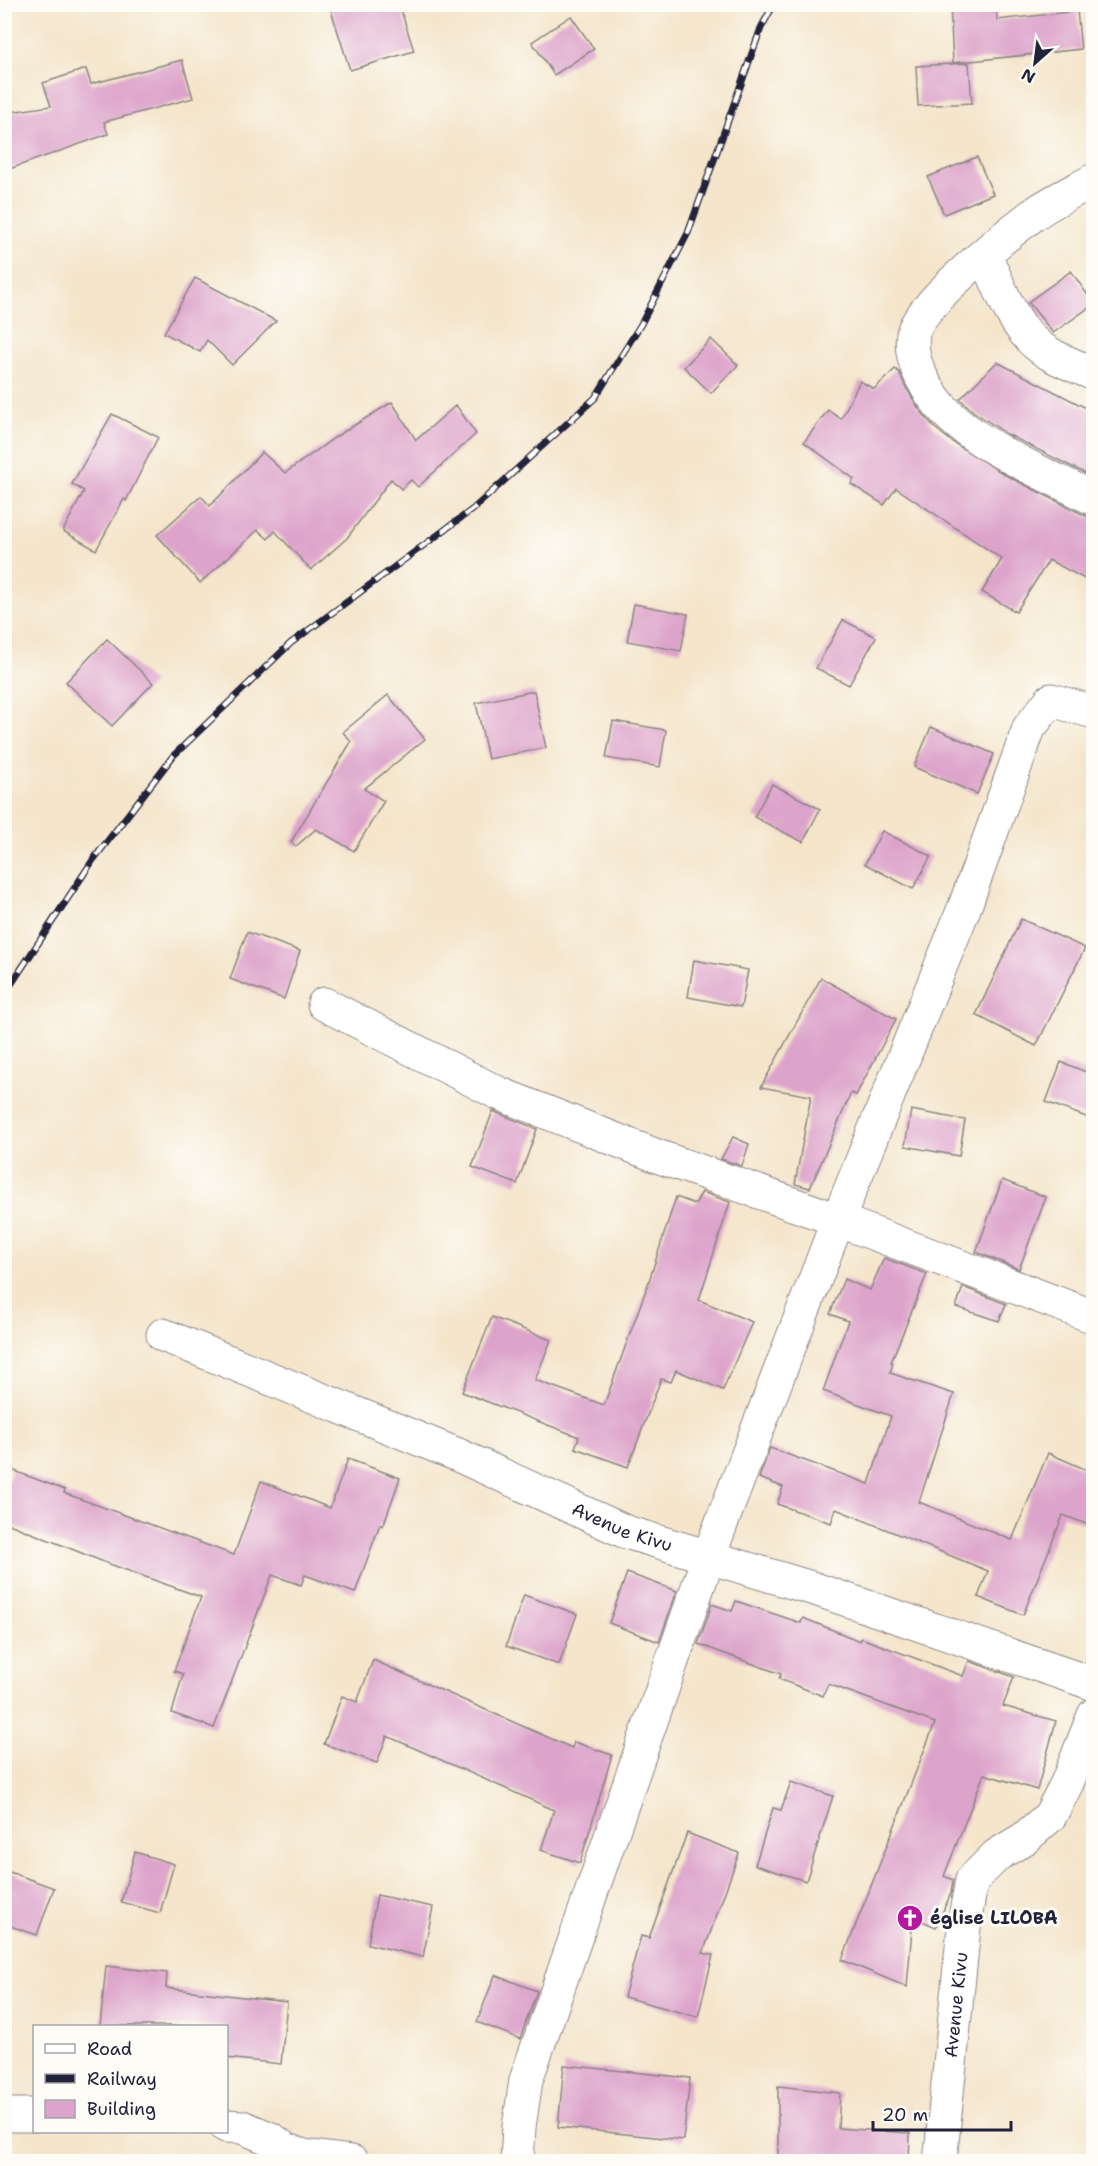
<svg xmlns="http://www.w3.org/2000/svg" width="1098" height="2166" font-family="'Shantell Sans',sans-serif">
<rect width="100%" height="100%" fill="#fdfcf7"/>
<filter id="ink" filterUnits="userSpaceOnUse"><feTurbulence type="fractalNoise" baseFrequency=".0167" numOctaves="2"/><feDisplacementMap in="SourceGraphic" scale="12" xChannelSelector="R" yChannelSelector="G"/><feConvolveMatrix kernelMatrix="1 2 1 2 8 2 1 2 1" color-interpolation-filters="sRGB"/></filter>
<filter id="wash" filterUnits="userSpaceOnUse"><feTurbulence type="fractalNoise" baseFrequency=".008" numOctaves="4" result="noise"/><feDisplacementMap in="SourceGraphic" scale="24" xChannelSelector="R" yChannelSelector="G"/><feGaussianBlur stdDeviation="1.35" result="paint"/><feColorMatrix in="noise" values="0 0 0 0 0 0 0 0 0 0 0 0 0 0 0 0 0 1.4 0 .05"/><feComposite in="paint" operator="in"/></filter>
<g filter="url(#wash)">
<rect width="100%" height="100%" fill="#f4e5cb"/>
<g id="blocks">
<g fill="#dda4cb">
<polygon points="329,4 399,4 414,51 350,70"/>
<polygon points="950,4 996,4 997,20 1077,11 1081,49 953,63"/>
<polygon points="571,16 594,49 554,75 532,42"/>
<polygon points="182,60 193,98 104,122 108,134 4,171 4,113 51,106 43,83 86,69 91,84"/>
<polygon points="969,63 972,103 918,106 916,66"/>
<polygon points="977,157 993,194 944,214 928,177"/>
<polygon points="1071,271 1094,304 1053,333 1028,302"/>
<polygon points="195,278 276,321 232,365 207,340 200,352 164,333"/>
<polygon points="711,339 738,365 711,393 684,367"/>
<polygon points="997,362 1094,412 1094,478 1007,434 974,412 960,399"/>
<polygon points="895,369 899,372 905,386 919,409 934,427 952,442 1009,477 1086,516 1094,517 1094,584 1049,560 1016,612 982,592 1002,559 896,488 884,505 851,484 854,479 804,442 828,410 841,419 860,381 874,389"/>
<polygon points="392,402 416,440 456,405 476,434 418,487 411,480 401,489 391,479 347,538 311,570 275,531 268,539 258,530 200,583 157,535 201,496 210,506 262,452 285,473 337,436"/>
<polygon points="112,414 158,437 126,501 124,499 96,550 63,531 84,491 72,484"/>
<polygon points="634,604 688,614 681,651 627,641"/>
<polygon points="843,620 876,637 849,685 816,668"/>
<polygon points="107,639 153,683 112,726 66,682"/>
<polygon points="534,691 546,748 488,759 476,703"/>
<polygon points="388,695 425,739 364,789 384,801 354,851 316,829 296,846 291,842 351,742 343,732"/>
<polygon points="613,721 666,730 660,767 606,758"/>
<polygon points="931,727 994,754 977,794 914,767"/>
<polygon points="772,784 820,809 803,842 754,817"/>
<polygon points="882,831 931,856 913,889 865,864"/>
<polygon points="1021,919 1085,948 1036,1046 976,1015"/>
<polygon points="247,932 300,951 284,999 230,979"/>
<polygon points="694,960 748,970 741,1007 688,997"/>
<polygon points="821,978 896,1019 856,1095 851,1093 810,1188 795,1184 811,1096 761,1087"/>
<polygon points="1061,1062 1094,1075 1094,1120 1046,1102"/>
<polygon points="911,1110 965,1120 959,1156 905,1146"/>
<polygon points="493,1111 537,1129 517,1184 472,1167"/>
<polygon points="733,1137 749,1144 742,1166 721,1159"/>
<polygon points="1002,1180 1046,1197 1019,1269 976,1252"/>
<polygon points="702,1192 730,1202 699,1300 752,1322 723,1390 676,1370 671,1382 661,1379 628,1467 575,1448 579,1437 462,1392 492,1317 551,1340 535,1380 604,1405 648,1284 676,1197 695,1204"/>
<polygon points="884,1258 927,1274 891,1362 893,1363 890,1373 954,1394 919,1502 1012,1540 1048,1453 1094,1473 1094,1527 1063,1515 1023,1615 978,1597 988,1571 836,1509 831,1523 777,1504 783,1487 759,1478 770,1448 869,1484 891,1416 823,1391 848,1321 830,1314 844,1279 870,1290"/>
<polygon points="963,1287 1006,1304 999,1321 956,1307"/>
<polygon points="348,1459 400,1478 383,1526 380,1524 355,1593 305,1575 301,1585 272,1575 214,1728 172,1713 183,1674 174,1671 201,1597 104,1562 4,1522 4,1492 12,1470 65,1490 64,1493 234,1555 261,1481 330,1508"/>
<polygon points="627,1573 677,1591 659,1642 609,1623"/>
<polygon points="524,1595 577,1614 559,1665 506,1646"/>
<polygon points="736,1601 801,1623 803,1618 860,1641 861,1638 963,1676 969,1661 1014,1677 1003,1706 1056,1721 1037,1790 984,1774 944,1876 953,1880 951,1893 936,1927 913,1917 907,1987 842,1960 935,1723 828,1684 823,1696 779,1679 781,1674 698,1644 712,1604 732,1611"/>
<polygon points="373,1660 572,1748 574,1742 612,1755 580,1863 541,1850 554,1810 387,1736 377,1763 324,1744 342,1696 357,1702"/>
<polygon points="791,1782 833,1796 806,1881 755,1865 773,1808 781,1810"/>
<polygon points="687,1833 739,1853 703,1953 713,1955 698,2017 624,1997 641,1936 649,1938"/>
<polygon points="135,1852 174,1864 160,1913 121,1902"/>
<polygon points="4,1870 54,1888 37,1935 4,1924"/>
<polygon points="377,1895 433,1907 423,1957 368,1944"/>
<polygon points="106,1966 167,1973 166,1988 287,2002 281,2064 226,2058 226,2026 100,2026"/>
<polygon points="495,1975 537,1991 520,2039 477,2022"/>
<polygon points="564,2065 690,2078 683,2140 558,2127"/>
<polygon points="778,2086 840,2093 838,2128 910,2133 909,2162 778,2162"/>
</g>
</g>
</g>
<g filter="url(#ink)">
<use href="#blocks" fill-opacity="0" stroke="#8b8483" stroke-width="1.5"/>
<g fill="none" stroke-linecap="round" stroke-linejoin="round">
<defs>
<g id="street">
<path d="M1094 180C1074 191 1052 201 1034 214 1009 233 917 305 913 334 908 362 929 395 948 414 983 449 1050 476 1094 499"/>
<path d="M985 255C998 283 1012 324 1036 344 1052 358 1074 365 1094 374"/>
<polyline points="324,1004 498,1093 657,1156 838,1220 1094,1317"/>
<path id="s1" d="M163 1335 458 1455 626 1532 815 1589 1094 1684"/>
<polyline points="4,2115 34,2115"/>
<polyline points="226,2126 242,2127 271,2139 285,2149 304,2156 352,2162"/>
<polyline points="517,2162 519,2127 526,2080 708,1558 838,1220 965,906 1029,728 1051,700 1094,712"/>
<path id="s2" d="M940 2162 965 1918 972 1880 997 1855 1025 1838 1050 1816 1067 1783 1094 1715"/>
</g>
</defs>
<use href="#street" stroke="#8b8483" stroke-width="35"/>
<use href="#street" stroke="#fff" stroke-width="33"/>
<defs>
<polyline id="rail" points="4,995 93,860 173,756 291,643 473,509 595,398 641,324 688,233 761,28 774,4"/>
</defs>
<use href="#rail" stroke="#22223b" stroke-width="7"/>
<use href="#rail" stroke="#fdfcf7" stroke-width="4.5" stroke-dasharray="14" stroke-linecap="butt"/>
</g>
</g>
<defs>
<symbol id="church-disc" viewBox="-11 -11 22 22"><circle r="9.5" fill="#b5179e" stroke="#fdfcf7"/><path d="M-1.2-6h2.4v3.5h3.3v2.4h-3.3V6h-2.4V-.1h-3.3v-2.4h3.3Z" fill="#fff"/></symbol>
</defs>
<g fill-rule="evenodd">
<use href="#church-disc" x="895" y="1903" width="30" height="30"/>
</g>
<g text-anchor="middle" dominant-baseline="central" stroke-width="6" stroke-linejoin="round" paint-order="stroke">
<g font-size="18" fill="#22223b" stroke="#fdfcf7">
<text stroke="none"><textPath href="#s1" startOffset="498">Avenue Kivu</textPath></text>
<text stroke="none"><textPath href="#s2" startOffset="158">Avenue Kivu</textPath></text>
</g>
<g font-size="18" font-weight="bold" fill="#22223b" stroke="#fdfcf7" text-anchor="start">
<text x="930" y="1918">église LILOBA</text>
</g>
</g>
<rect width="1098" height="2166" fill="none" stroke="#fdfcf7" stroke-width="24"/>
<rect x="33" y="2025" width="195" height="108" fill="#fdfcf7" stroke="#a5a5ac" stroke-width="1.5"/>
<rect x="45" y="2044" width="30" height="9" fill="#ffffff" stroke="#a5a5ac" stroke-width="1.5"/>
<text x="87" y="2055" font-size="18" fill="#22223b">Road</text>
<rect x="45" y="2074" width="30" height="9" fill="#22223b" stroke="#a5a5ac" stroke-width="1.5"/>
<text x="87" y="2085" font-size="18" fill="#22223b">Railway</text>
<rect x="45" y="2100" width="30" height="18" fill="#dda4cb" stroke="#a5a5ac" stroke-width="1.5"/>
<text x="87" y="2115" font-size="18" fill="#22223b">Building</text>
<g transform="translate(1035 63) rotate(208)" stroke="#fdfcf7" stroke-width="4.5" paint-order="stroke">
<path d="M0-4.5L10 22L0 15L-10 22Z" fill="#22223b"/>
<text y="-9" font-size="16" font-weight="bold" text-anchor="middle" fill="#22223b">N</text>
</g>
<path d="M873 2121v9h138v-9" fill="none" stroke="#22223b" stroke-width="3"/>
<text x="882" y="2121" font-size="18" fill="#22223b" stroke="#fdfcf7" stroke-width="4.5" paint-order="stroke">20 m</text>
</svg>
